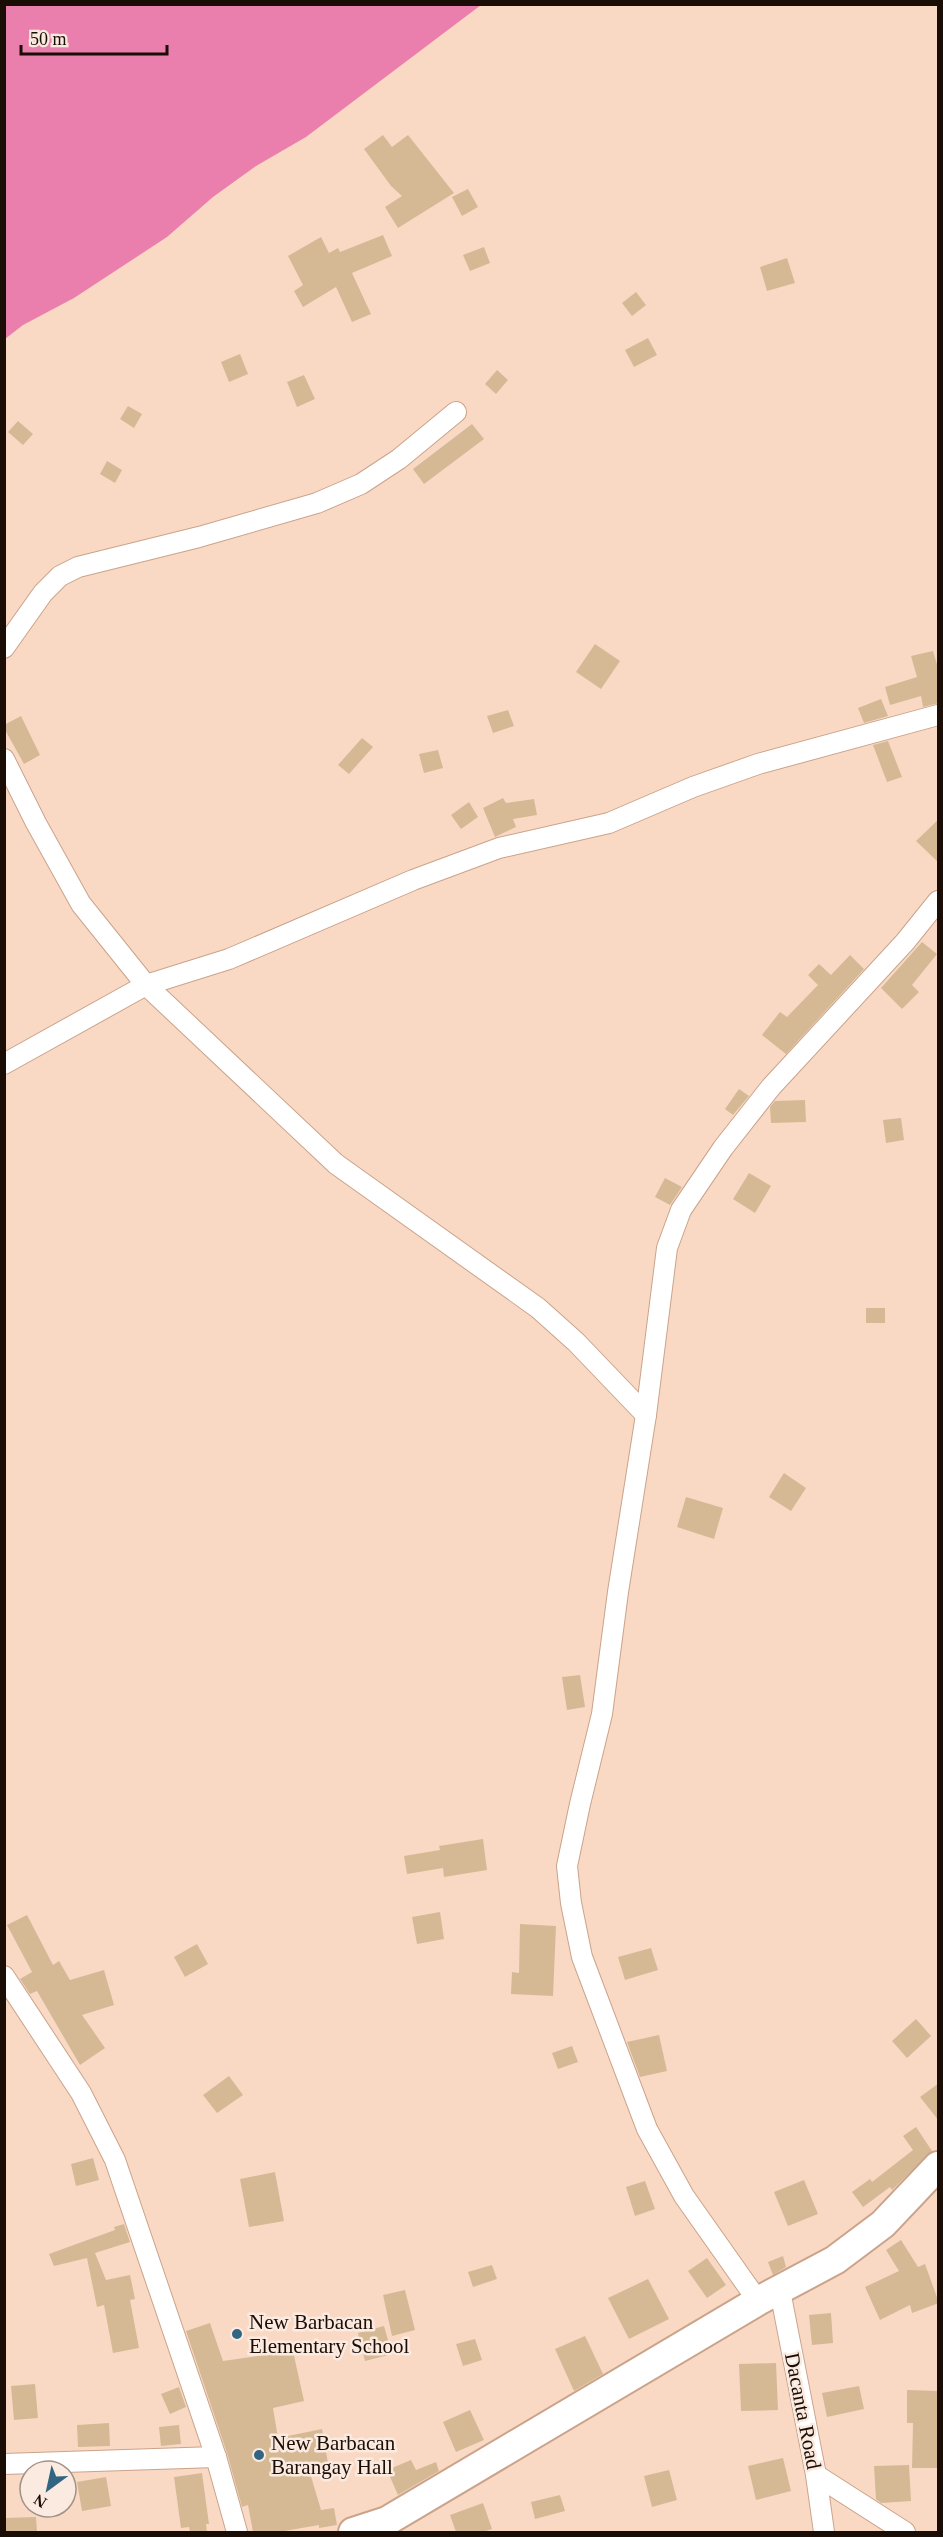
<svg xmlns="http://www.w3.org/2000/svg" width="943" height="2537" font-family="Georgia,serif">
<rect width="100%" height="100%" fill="#fad9c4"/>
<polygon fill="#ea7fad" points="5,4 481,4 481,5 306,137 256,166 213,197 167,237 74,298 23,325 5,339"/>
<g fill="#d5b995">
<polygon points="383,135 392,147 408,135 454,193 398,228 385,207 402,196 391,186 364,149"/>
<polygon points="468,189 478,207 462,216 452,197"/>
<polygon points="383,235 392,256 352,273 371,314 352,322 336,287 303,307 294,291 303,285 288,256 321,237 329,253 338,248 340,252"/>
<polygon points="484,247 490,263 470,271 463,255"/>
<polygon points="787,258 795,283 767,291 760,267"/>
<polygon points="636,292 646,305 632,316 622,303"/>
<polygon points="648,338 657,355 634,367 625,350"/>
<polygon points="240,354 248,374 229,382 221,362"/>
<polygon points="497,370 508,380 496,394 485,384"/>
<polygon points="304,375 315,399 297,407 287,382"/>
<polygon points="128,406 142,414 134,428 120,419"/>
<polygon points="18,421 33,434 23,445 8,432"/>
<polygon points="472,424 484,439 424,484 413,469"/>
<polygon points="107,461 122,470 115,483 100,474"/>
<polygon points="595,644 620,661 601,689 576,672"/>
<polygon points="933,651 939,671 939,703 923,707 921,696 890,705 885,687 917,677 911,656"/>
<polygon points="881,699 888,716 864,723 858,708"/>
<polygon points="508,710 514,726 493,733 487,716"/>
<polygon points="21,716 40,755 24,764 4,728 4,725"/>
<polygon points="362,738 373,747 349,774 338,765"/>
<polygon points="888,741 902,777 887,782 873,745"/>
<polygon points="438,750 443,768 424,773 419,754"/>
<polygon points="503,798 506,803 534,799 537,815 513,819 516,827 495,837 483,808"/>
<polygon points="469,802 478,817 461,829 451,815"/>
<polygon points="939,819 939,863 916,841"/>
<polygon points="922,942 937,954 912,985 919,992 902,1009 881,988"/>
<polygon points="850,955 864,969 786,1054 762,1035 780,1012 787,1017 818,985 808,975 819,964 831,975"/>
<polygon points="739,1089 749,1096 733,1115 725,1109"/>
<polygon points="805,1100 806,1122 771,1123 770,1107 775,1101"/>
<polygon points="901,1118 904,1140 886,1143 883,1120"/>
<polygon points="749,1173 771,1186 755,1213 733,1199"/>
<polygon points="665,1178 682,1187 670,1205 655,1197"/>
<rect x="866" y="1308" width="19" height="15"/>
<polygon points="784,1473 806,1488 791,1511 769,1497"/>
<polygon points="686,1497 723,1508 714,1539 677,1527"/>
<polygon points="580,1675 585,1707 567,1710 562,1677"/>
<polygon points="483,1839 487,1870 444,1877 443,1868 407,1874 404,1856 440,1850 439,1846"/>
<polygon points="440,1912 444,1939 417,1944 412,1917"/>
<polygon points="27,1915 53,1965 59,1961 70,1980 104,1970 114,2005 82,2015 105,2048 80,2065 37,1991 30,1994 20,1979 32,1972 7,1925"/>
<polygon points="520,1924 556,1926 553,1996 511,1994 512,1972 519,1973"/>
<polygon points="197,1944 208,1964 185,1977 174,1957"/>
<polygon points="651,1948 658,1970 625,1980 618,1957"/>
<polygon points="916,2019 931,2036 907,2058 892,2041"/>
<polygon points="659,2035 667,2071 640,2077 627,2042"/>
<polygon points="572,2046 578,2062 558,2069 552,2053"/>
<polygon points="229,2076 243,2095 217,2113 203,2095"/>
<polygon points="939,2083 939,2121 920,2097"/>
<polygon points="916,2127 932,2151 892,2190 890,2187 863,2207 852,2192 870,2179 872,2182 913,2150 903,2136"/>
<polygon points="93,2158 99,2180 76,2186 71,2164"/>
<polygon points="275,2172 284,2221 249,2227 240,2179"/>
<polygon points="804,2180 818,2214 788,2226 774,2192"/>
<polygon points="645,2181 655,2209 635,2216 626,2187"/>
<polygon points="124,2224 130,2242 95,2253 106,2280 130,2275 135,2299 130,2300 139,2348 113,2353 104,2305 97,2307 87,2258 54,2266 49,2254 115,2230 114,2227"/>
<polygon points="901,2240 918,2267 925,2264 939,2303 912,2313 910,2305 880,2320 865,2287 899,2271 886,2250"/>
<polygon points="783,2256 786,2267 773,2275 768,2262"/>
<polygon points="707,2258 726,2285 707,2298 688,2271"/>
<polygon points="492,2265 497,2279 473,2287 468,2272"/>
<polygon points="648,2279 669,2319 629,2339 608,2298"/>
<polygon points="405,2290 415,2330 392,2336 383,2295"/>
<polygon points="831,2313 833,2343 812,2345 809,2315"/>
<polygon points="210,2323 223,2361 293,2351 304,2401 273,2408 278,2438 322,2429 329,2469 310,2473 321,2510 334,2508 337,2525 319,2528 319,2525 279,2532 253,2532 248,2505 242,2507 227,2453 186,2331"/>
<polygon points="384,2326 392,2354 365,2361 358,2333"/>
<polygon points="585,2336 603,2374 574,2391 555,2349"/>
<polygon points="475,2339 482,2360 463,2366 456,2344"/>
<polygon points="776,2363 778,2410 741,2411 739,2364"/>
<polygon points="35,2384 38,2418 14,2420 11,2386"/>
<polygon points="859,2386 864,2409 827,2417 822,2393"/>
<polygon points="179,2387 186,2407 170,2414 161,2394"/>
<polygon points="907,2390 939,2391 939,2468 912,2468 913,2423 907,2423"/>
<polygon points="470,2410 484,2440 456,2452 443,2422"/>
<polygon points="109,2423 110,2446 78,2447 77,2425"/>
<polygon points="179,2425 181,2444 161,2446 159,2427"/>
<polygon points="783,2458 791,2491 756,2500 748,2466"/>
<polygon points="411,2460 416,2470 436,2462 439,2471 398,2495 387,2470"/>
<polygon points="909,2465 911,2501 881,2503 876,2499 874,2466"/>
<polygon points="669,2470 677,2500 652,2507 644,2476"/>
<polygon points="202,2473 209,2524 206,2524 207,2532 190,2532 189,2527 181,2528 174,2477"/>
<polygon points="106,2477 111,2506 82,2511 77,2482"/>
<polygon points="560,2495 565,2511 535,2519 531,2502"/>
<polygon points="483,2503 492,2529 483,2532 456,2532 450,2515"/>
<polygon points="36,2517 37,2532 4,2532 4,2518"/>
</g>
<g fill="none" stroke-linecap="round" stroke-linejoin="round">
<defs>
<g id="street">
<polyline points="4,648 43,593 60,576 78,567 199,537 317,503 361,484 399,459 456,412"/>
<polyline points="4,759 36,823 81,904 146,985 336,1164 538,1308 576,1342 646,1415"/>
<polyline points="4,1064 146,985 229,959 413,880 499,848 609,823 693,787 758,764 938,715"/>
<polyline points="4,1976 81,2093 115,2160 216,2457 237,2532"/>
<polyline points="780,2291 816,2475 824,2532"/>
<polyline points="758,2301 684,2196 647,2129 582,1957 571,1903 567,1866 580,1804 602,1714 618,1592 646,1415 667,1248 681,1210 723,1148 771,1087 905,942 938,901"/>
<polyline points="4,2464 216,2457"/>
<polyline points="816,2475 905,2532"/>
</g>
<polyline id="secondary" points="353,2532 387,2521 758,2301 835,2260 883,2224 938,2166"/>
</defs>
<use href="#street" stroke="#caa38a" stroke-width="22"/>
<use href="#secondary" stroke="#caa38a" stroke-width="32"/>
<use href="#street" stroke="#fff" stroke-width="20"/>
<use href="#secondary" stroke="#fff" stroke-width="28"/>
</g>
<g fill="#316582" stroke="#fbeae0" stroke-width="2">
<circle cx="237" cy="2334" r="6"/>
<circle cx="259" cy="2455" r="6"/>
</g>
<g text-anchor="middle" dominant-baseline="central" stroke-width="5" stroke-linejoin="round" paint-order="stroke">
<g font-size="21" fill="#1a0d05" stroke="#fbeae0" text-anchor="start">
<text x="249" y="2322">New Barbacan<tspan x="249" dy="24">Elementary School</tspan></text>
<text x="271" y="2443">New Barbacan<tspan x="271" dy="24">Barangay Hall</tspan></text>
</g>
<g font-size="21" fill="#1a0d05" stroke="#fbeae0">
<text transform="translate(803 2411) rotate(79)">Dacanta Road</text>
</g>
</g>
<rect width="943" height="2537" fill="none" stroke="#1a0d05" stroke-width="12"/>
<g transform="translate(48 2489) rotate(213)"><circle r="28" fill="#fbeae0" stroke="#a19288" stroke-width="1.5"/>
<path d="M0-4.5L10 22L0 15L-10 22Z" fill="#316582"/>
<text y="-9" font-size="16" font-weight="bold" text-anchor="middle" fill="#1a0d05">N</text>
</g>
<path d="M21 45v9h146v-9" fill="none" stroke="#1a0d05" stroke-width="3"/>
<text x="30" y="45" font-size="18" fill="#1a0d05" stroke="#fbeae0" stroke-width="4.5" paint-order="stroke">50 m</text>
</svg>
